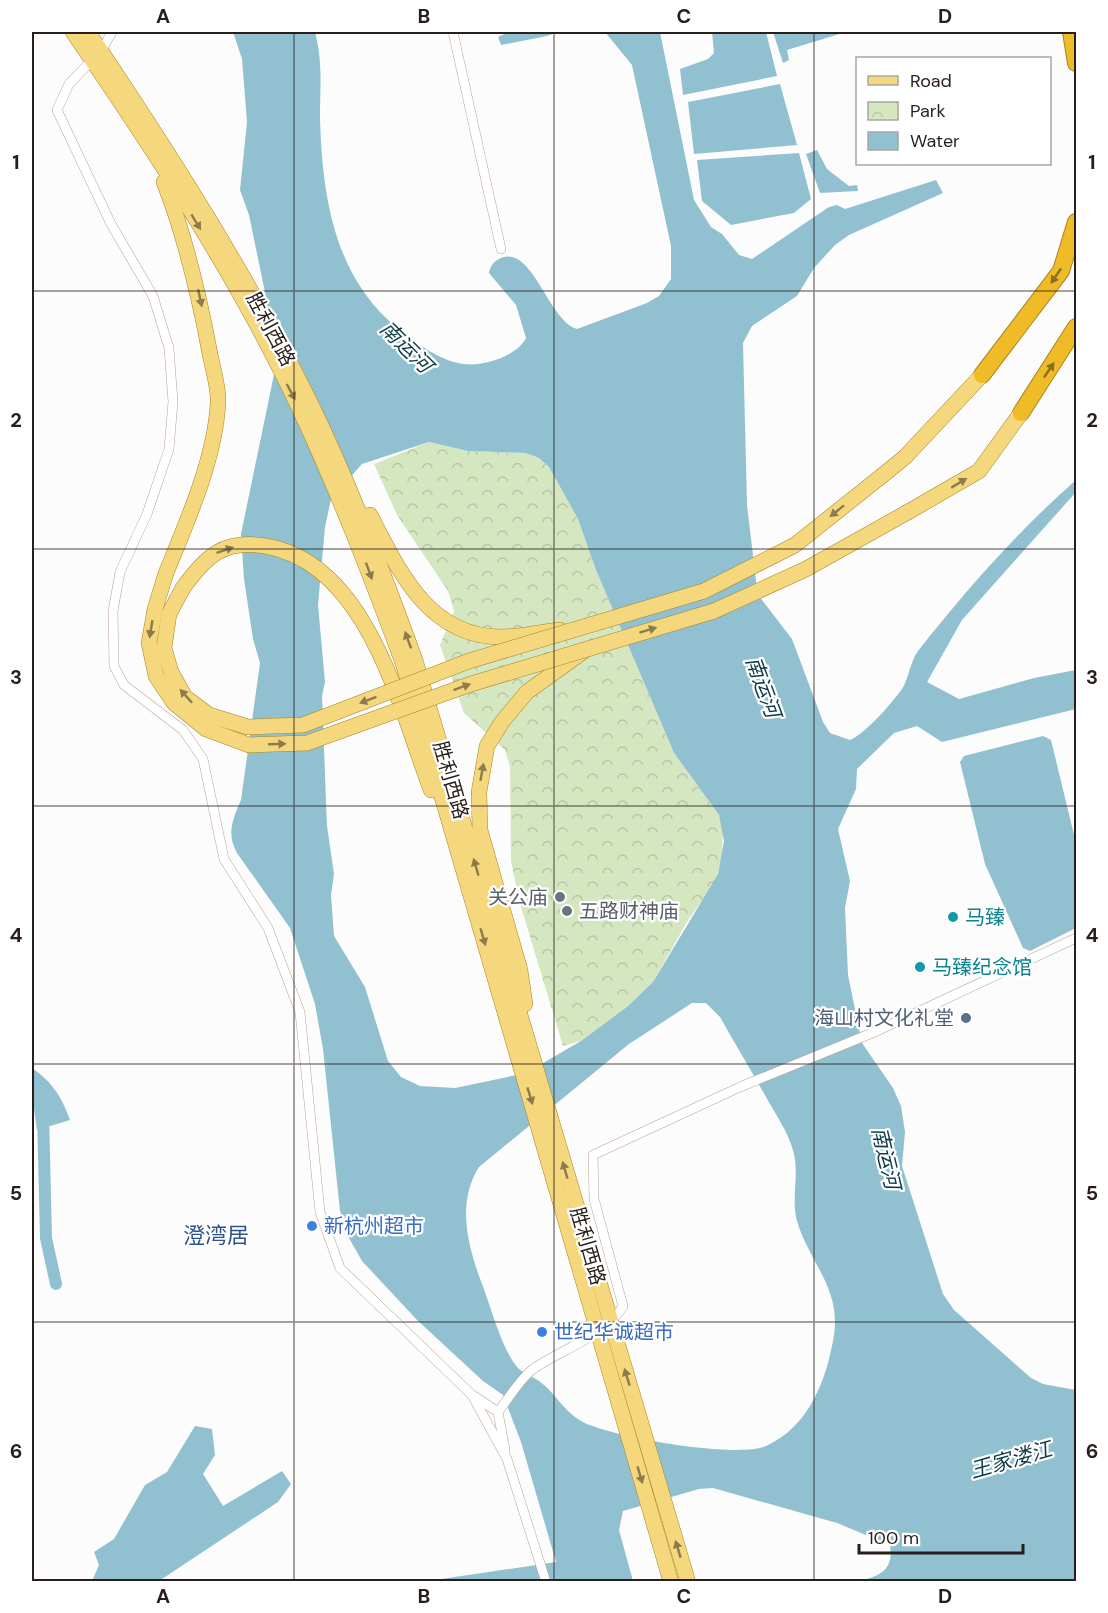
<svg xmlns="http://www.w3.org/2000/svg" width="1108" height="1613" font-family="'DM Sans','Noto Sans SC',sans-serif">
<defs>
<pattern id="park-crowns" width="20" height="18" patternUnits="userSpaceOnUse" patternTransform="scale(1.5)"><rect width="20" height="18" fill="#d5e7c0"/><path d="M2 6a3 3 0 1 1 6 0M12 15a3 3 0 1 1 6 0" fill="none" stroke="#b7c6a4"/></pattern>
</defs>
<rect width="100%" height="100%" fill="#fcfcfc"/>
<polygon fill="url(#park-crowns)" points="429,442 468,451 526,453 539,458 549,467 578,519 596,570 674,753 719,815 723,828 722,855 716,881 688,920 653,982 628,1006 581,1041 563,1046 519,900 511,861 510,767 505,750 464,713 440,645 454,611 448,591 397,515 374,464"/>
<g fill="#91c1d1" fill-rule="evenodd">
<path d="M233 32H315C323 63 320 85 320 117 322 195 334 279 400 330 420 345 438 360 463 364 483 367 517 356 526 338L516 305 489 273C490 267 493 262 499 259 532 242 548 321 577 329L647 303 659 296 671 279V246L632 65 605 32H660L694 200 711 227 722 234 739 255 752 259 829 207 837 205 845 209 936 180 943 193 849 235 835 245 814 268 797 296 752 326 743 343 747 505 757 589 759 596 792 639 823 722 830 733 850 740C866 733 891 704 902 689 909 678 910 662 918 651 965 591 1019 530 1076 480V492L962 620 927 682 959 699 1034 678 1076 670V709L942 742 917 726 894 733 857 769 856 789 838 829 850 881 845 908 848 975 862 1043 893 1088 901 1106 905 1132 902 1166 943 1294 954 1310 1031 1378 1043 1384 1076 1390 1075 1581H859C880 1576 894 1570 890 1545L837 1523 713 1488 699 1489 623 1511 619 1530 633 1581H428L556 1562 521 1442 503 1395 483 1381 417 1320 362 1261 349 1238 340 1211 323 1049 315 1004 290 928 237 853C226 834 233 818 241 800L260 663 253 639 244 579 241 534 278 355 249 215 240 190 247 122 242 59ZM429 442 468 451 526 453 539 458 549 467 578 519 596 570 674 753 719 815 724 841 718 874 653 982 628 1006 581 1041 526 1073 455 1088 420 1086 401 1077 388 1061 365 987 334 936 331 895 334 874 327 826 322 696 325 682 318 605 325 527 331 499 362 464ZM692 1003H706L720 1017C735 1044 751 1070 766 1097 776 1115 789 1133 794 1154 799 1176 791 1200 797 1221 809 1262 841 1288 834 1335 827 1379 809 1427 766 1446 737 1459 609 1437 581 1421 563 1411 555 1392 539 1381 532 1376 524 1374 518 1368 502 1350 491 1307 482 1284 468 1247 456 1203 479 1167L629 1044Z"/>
<polygon points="509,32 558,32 547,36 501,45 498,37"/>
<polygon points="712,32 766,32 777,76 683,95 680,69 708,59 714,53"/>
<polygon points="773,32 846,32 787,50 789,60 783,63"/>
<polygon points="780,84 797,145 694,154 688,102"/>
<polygon points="817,150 827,169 849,186 857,185 858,191 820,193 806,154"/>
<polygon points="799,153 811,199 794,213 731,225 702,201 697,160"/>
<polygon points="1043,736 1051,740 1076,843 1076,928 1030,951 1023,948 985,864 960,762 964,756"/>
<path d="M32 1068C53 1083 61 1096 70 1120L37 1130 32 1095Z"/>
<polygon points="195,1426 212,1429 215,1455 203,1474 223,1506 282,1471 291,1484 278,1502 159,1581 92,1581 99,1565 94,1552 114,1539 145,1485 167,1472"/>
</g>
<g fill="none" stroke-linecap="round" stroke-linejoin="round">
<polyline stroke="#91c1d1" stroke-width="12" points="43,1113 46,1238 56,1284"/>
<defs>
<g id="minor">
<polyline points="112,32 101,51 69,84 57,110 111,224 153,296 169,348 173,402 169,449 147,514 120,572 113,611 114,666 124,685 183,730 203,759 224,859 268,928 300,1012 320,1212 340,1268 472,1395 507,1459 546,1582"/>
<polyline points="453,32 501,249"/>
<polyline points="474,1396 498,1412 505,1450"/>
<path d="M498 1412C508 1399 520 1379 533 1369 559 1351 608 1334 623 1306L594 1199 593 1155 740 1087 877 1031 1076 938"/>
</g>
<g id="primary">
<path d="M73 32C156 153 238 277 300 410 339 493 371 577 403 663L671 1582"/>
<path d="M88 32C168 151 245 271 309 400 350 484 383 572 415 660L688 1582"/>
<path d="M164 182C186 238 199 295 210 354 213 369 219 388 218 403 215 459 187 522 166 573"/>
<polyline points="883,475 905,457 982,375"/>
<polyline points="908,512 979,471 1021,413"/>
<path d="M370 515C399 570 427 636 500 637 520 637 540 632 560 630"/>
<path d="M183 588C206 556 224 539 265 546 367 562 400 708 431 790"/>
<polyline points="525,1004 520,970 480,830 479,792 487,746 502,722 527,692 584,651"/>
</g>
<g id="motorway">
<polyline points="1071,32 1076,63"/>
<polyline points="982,375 1061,271 1076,222"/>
<polyline points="1021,413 1076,327"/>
</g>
</defs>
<use href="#minor" stroke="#baa294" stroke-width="10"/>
<use href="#primary" stroke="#a98522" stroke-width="16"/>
<use href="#motorway" stroke="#a98522" stroke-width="18"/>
<use href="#minor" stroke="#fff" stroke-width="9"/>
<use href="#primary" stroke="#f5d77d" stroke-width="15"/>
<use href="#motorway" stroke="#efbc27" stroke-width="16"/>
<defs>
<g id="primary-bridge">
<polyline points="166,573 155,609 149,643 156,676 174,703 206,729 249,745 307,743 471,684 714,611 806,569 908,512"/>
<polyline points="183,588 169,614 164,648 171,672 185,697 209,715 248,727 303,725 469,661 704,591 795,545 883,475"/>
</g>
</defs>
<use href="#primary-bridge" stroke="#a98522" stroke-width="16" stroke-linecap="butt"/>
<use href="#primary-bridge" stroke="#f5d77d" stroke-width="15"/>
</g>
<defs><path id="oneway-solid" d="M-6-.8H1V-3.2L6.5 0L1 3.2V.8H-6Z" transform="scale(1.5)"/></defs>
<g fill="#8e7b4c">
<use href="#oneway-solid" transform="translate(196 222) rotate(59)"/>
<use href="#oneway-solid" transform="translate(200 298) rotate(78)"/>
<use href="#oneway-solid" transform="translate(291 392) rotate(62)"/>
<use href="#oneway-solid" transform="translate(959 483) rotate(-31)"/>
<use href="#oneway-solid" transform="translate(837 511) rotate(141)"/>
<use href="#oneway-solid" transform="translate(225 550) rotate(-18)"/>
<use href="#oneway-solid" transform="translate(369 571) rotate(70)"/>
<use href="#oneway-solid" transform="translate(151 629) rotate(99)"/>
<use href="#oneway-solid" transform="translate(648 630) rotate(-17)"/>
<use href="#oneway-solid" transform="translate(408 640) rotate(-110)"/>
<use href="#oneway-solid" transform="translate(462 687) rotate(-20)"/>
<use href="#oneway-solid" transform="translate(186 696) rotate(-132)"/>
<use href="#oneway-solid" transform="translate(368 700) rotate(159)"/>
<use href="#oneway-solid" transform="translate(277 744) rotate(-2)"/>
<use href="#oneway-solid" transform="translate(482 772) rotate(-80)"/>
<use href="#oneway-solid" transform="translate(476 867) rotate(-106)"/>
<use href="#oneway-solid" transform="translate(483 937) rotate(74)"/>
<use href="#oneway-solid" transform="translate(530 1096) rotate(73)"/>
<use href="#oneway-solid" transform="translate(565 1170) rotate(-106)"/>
<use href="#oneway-solid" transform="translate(627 1377) rotate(-107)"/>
<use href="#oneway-solid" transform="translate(640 1475) rotate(74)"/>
<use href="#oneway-solid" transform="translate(678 1549) rotate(-107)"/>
</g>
<g fill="#8c6e20">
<use href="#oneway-solid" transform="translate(1056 276) rotate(124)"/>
<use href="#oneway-solid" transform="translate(1049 370) rotate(-56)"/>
</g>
<path fill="none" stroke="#281f1a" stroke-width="1.5" stroke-opacity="0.55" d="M294 32V1582M554 32V1582M814 32V1582M32 291H1076M32 549H1076M32 806H1076M32 1064H1076M32 1322H1076"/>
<g fill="#6b7280" stroke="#fff" stroke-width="2">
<circle cx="560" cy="897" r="6"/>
<circle cx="567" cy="911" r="6"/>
</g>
<g fill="#0f9aa8" stroke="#fff" stroke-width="2">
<circle cx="953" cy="917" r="6"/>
<circle cx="920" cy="967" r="6"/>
</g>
<circle fill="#5c6f8a" stroke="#fff" stroke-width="2" cx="966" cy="1018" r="6"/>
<g fill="#3f7fe0" stroke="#fff" stroke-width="2">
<circle cx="312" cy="1226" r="6"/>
<circle cx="542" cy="1332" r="6"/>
</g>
<g text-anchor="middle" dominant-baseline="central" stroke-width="4.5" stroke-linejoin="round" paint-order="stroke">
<g font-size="20" fill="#281f1a" stroke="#fff">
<text transform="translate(271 329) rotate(62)">胜利西路</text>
<text transform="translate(451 780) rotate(74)">胜利西路</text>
<text transform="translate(588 1246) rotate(74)">胜利西路</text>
</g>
<g font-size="20" fill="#5b616d" stroke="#fff" text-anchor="end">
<text x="548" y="897">关公庙</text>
<text x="579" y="911" text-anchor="start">五路财神庙</text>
</g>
<g font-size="20" fill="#0d838f" stroke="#fff" text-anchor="start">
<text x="965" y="917">马臻</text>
<text x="932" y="967">马臻纪念馆</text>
</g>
<g font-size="20" fill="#4e5e75" stroke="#fff" text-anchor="end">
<text x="954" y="1018">海山村文化礼堂</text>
</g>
<g font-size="20" fill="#366cbe" stroke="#fff" text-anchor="start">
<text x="324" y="1226">新杭州超市</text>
<text x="554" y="1332">世纪华诚超市</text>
</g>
<g font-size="21" font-style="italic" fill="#0f3b47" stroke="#fff">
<text transform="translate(406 347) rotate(45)">南运河</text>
<text transform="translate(763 687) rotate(70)">南运河</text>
<text transform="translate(886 1158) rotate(77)">南运河</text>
<text transform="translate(1011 1460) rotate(-16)">王家溇江</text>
</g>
<g font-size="22" fill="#2d558b" stroke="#fff">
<text x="216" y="1235">澄湾居</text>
</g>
</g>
<rect width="1108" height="1613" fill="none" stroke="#ffffff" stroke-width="66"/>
<rect x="856" y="57" width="195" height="108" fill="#ffffff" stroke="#a9a5a3" stroke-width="1.5"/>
<rect x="868" y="76" width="30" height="9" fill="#f5d77d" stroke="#a9a5a3" stroke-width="1.5"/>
<text x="910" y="87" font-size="18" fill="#281f1a">Road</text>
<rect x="868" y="102" width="30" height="18" fill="url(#park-crowns)" stroke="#a9a5a3" stroke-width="1.5"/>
<text x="910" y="117" font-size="18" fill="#281f1a">Park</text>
<rect x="868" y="132" width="30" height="18" fill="#91c1d1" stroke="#a9a5a3" stroke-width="1.5"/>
<text x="910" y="147" font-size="18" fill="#281f1a">Water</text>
<path d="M859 1544v9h164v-9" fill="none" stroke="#281f1a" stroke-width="3"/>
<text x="868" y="1544" font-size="18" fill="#281f1a" stroke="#ffffff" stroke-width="4.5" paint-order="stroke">100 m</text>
<rect x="33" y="33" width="1042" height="1547" fill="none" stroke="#281f1a" stroke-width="2"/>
<g font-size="20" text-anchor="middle" font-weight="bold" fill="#281f1a">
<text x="163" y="23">A</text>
<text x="424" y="23">B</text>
<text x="684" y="23">C</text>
<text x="945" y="23">D</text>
<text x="16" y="169">1</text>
<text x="1092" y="169">1</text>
<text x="16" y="427">2</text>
<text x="1092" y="427">2</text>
<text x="16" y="684">3</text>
<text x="1092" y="684">3</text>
<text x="16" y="942">4</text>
<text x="1092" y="942">4</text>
<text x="16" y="1200">5</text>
<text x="1092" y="1200">5</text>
<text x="16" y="1458">6</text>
<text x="1092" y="1458">6</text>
<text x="163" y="1603">A</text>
<text x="424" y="1603">B</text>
<text x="684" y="1603">C</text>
<text x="945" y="1603">D</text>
</g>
</svg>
